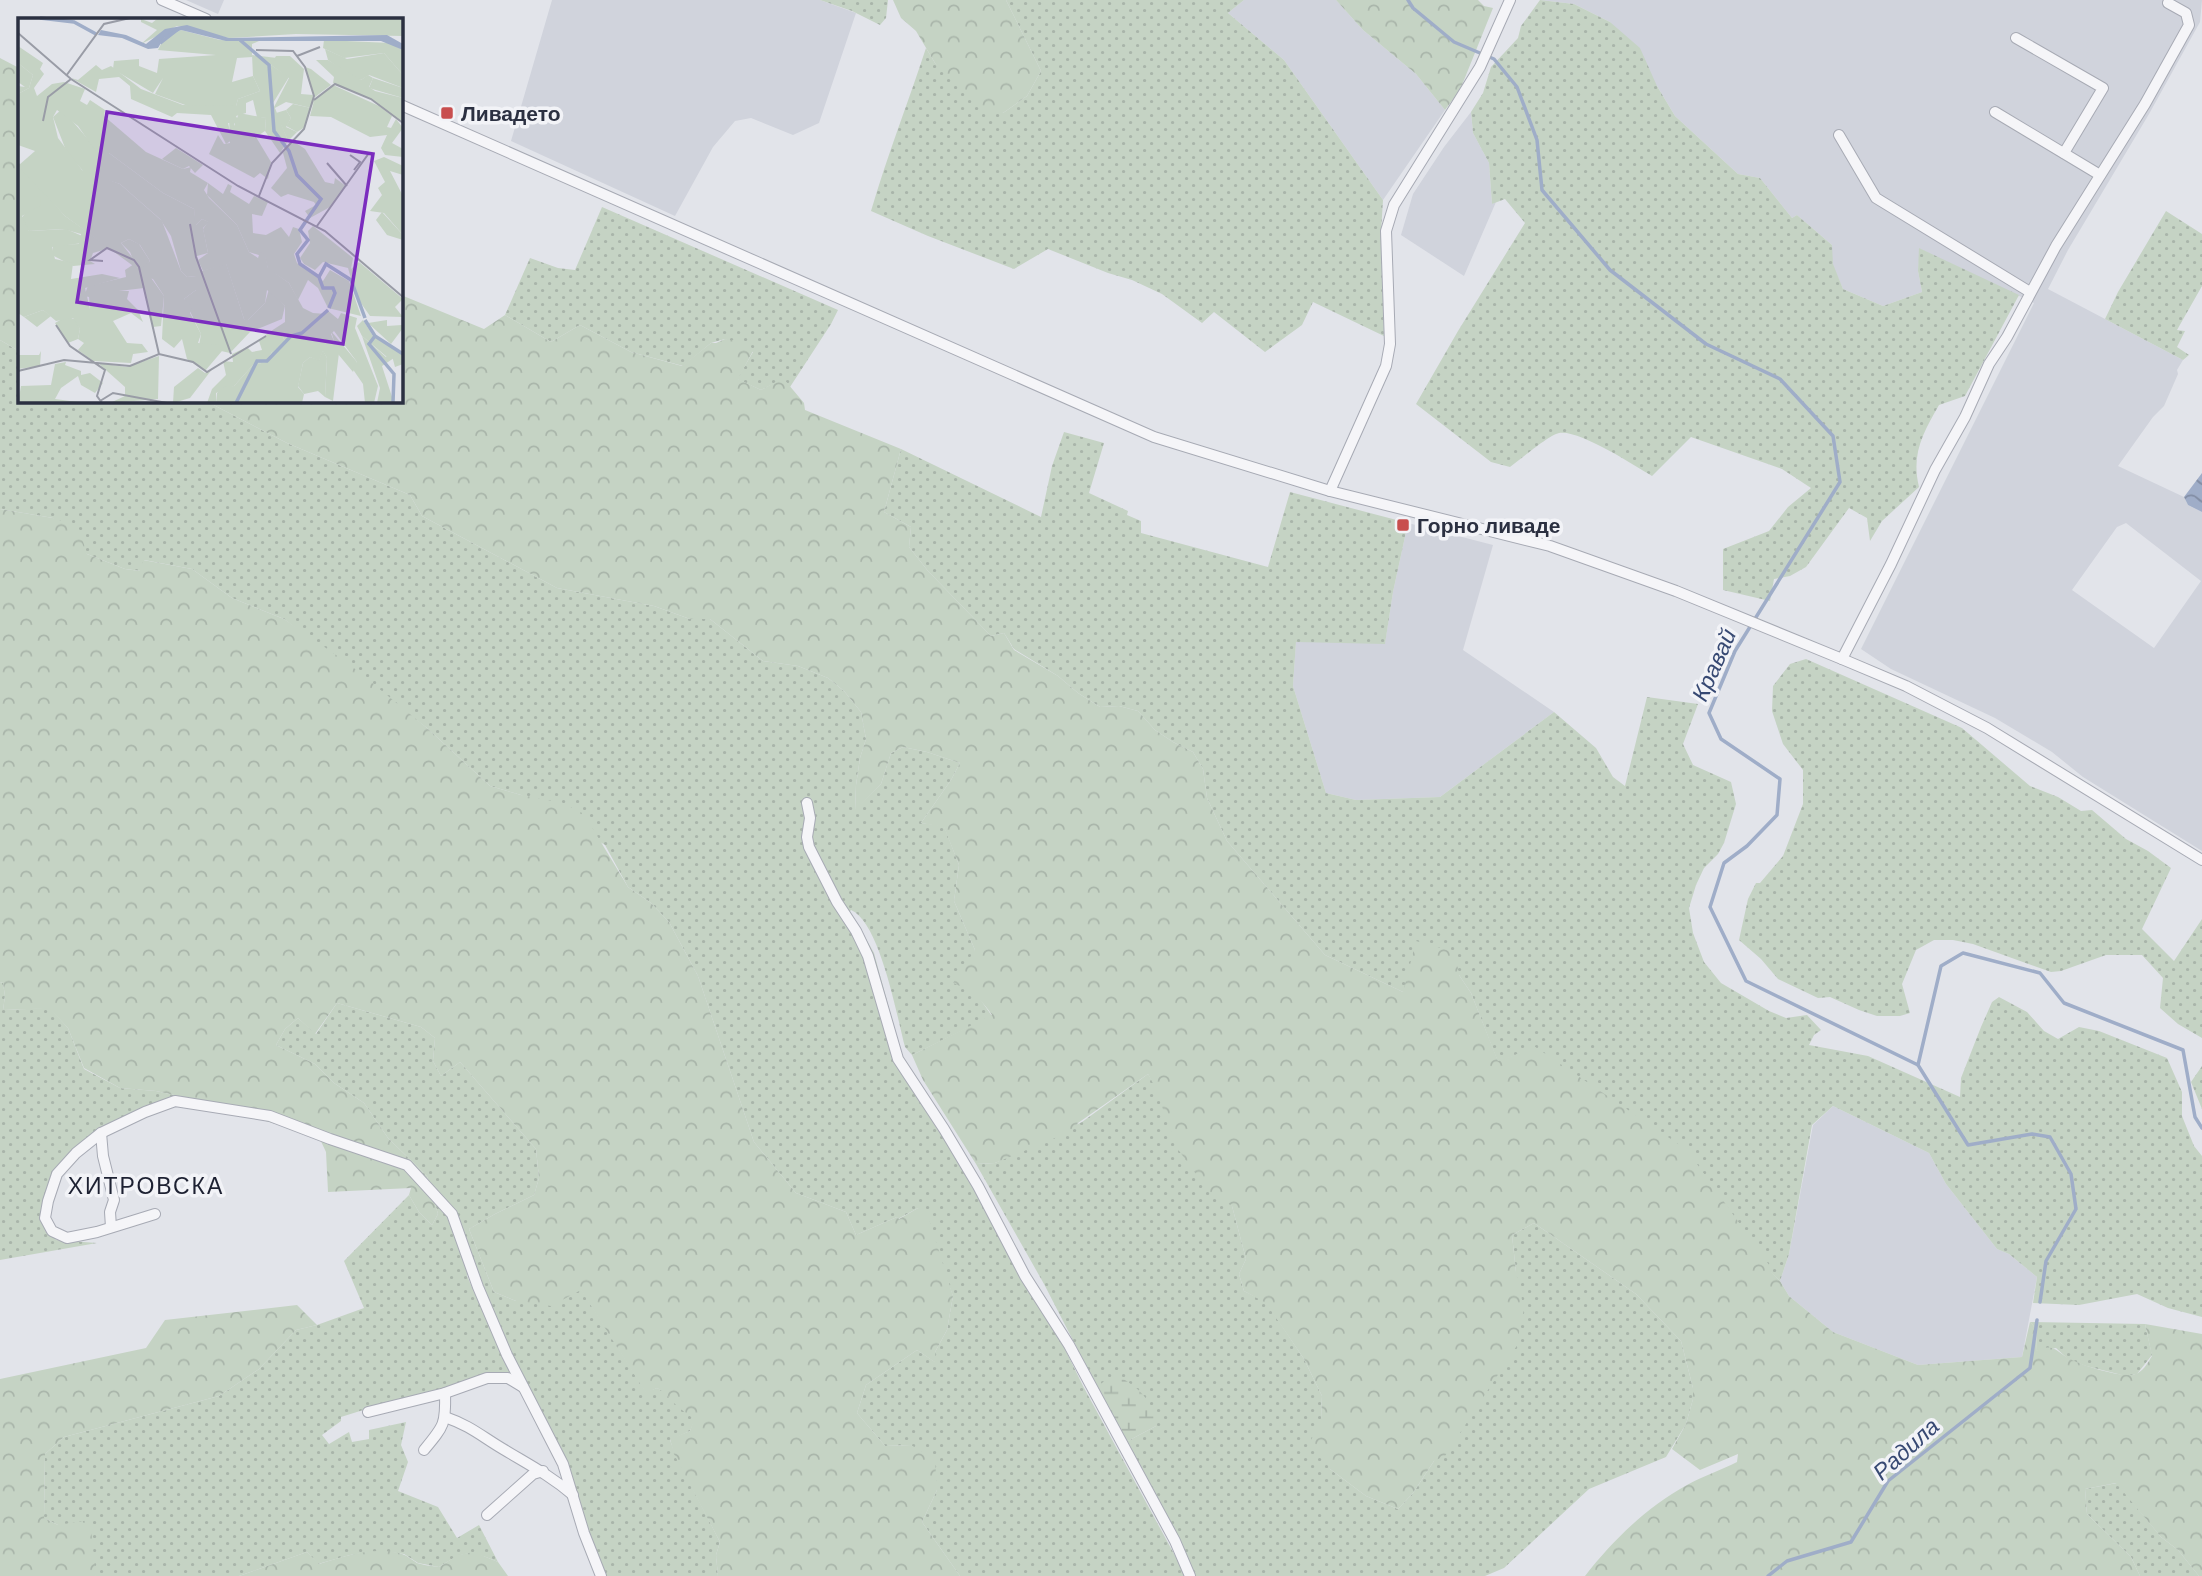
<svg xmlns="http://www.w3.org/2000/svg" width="2202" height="1576" font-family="Arial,sans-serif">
<defs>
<pattern id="grass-dots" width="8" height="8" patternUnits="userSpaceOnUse" patternTransform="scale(1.75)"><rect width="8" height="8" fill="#c5d3c4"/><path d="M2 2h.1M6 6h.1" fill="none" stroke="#a9b5aa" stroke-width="1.8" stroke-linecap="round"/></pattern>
<pattern id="forest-crowns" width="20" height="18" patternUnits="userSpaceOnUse" patternTransform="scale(1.75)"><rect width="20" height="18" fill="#c5d3c4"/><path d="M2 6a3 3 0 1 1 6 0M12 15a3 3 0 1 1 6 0" fill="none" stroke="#a9b5aa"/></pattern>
<pattern id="wetland-marsh" width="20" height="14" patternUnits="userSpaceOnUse" patternTransform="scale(1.75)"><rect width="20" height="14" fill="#c5d3c4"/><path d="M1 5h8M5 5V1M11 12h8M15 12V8" fill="none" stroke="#a9b5aa"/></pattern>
<pattern id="water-waves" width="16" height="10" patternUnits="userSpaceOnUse" patternTransform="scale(1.75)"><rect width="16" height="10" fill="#9fadc8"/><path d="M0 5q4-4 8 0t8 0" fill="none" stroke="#828da4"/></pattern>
</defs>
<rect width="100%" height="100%" fill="#e2e4ea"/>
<g fill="#d0d3dc" fill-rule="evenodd">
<polygon points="186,0 224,0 218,14"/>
<polygon points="552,0 820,0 856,13 819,123 793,135 751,118 735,121 713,147 675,216 511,141"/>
<polygon points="1244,0 1336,0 1363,30 1416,74 1445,110 1383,200 1284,60 1228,13"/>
<path d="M1540 0H2202L2200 22 2149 114 2068 250 2048 289 2183 360 2177 370 2178 374 2164 406 2153 417 2118 466 2184 497 2188 505 2202 512V851L2083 777 2052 752 1995 718 1891 669 1861 649 2034 303 1920 249 1918 271 1922 292 1883 306 1843 289 1832 264V245L1797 215 1792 218 1760 178 1738 174 1675 116 1657 86 1610 22 1574 4ZM2126 523 2201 581 2154 648 2072 590 2117 527Z"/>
<polygon points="1471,112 1473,133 1489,163 1492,204 1496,202 1464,276 1401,235 1413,194 1444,147"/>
<polygon points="1408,523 1493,545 1463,650 1554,712 1440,797 1356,800 1326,793 1293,686 1296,641 1385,643 1393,592"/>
<polygon points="1833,1106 1929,1153 1946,1184 1997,1249 2009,1254 2037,1277 2022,1357 1918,1365 1833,1332 1789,1296 1780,1281 1789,1254 1813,1125"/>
</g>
<g fill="url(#grass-dots)">
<polygon points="820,0 888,0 886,18 880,25 852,11"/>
<path d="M1006 0H1244L1228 13 1284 60 1383 200 1381 232 1384 336 1313 302 1302 325 1265 352 1214 312 1202 323 1162 294 1132 280 1108 273 1048 249 1014 269 928 236 871 211C887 156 908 103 926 48L935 63 1003 113 1027 96 1041 71Z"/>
<path d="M1540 0 1574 4 1610 22 1640 48 1657 86 1675 116 1738 174 1760 178 1792 218 1797 215 1832 245 1833 264 1843 289 1883 306 1922 292 1918 271 1919 248 2019 295 1965 396 1939 405C1923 433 1911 454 1919 487L1882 521 1870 541 1867 518 1849 508 1806 567 1790 576 1774 579 1770 601 1723 590V549L1769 531 1788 507 1811 488 1782 469 1691 437 1652 476C1634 465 1578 429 1559 433 1549 435 1521 459 1510 467L1491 462 1416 404 1458 331 1525 223 1505 199 1492 204 1489 163 1473 133 1471 112 1483 93 1491 67 1518 38 1521 26Z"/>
<polygon points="602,207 838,310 831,324 790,387 783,379 761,390 737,379 753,352 725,339 711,343 683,366 631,352 580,325 551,342 505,315 530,258 558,268 575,270"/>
<polygon points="2166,211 2202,234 2202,286 2177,330 2185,331 2177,347 2189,355 2183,360 2105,319 2118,292"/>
<path d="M0 340 19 351V401H206L287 443 410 495 422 516 557 588 654 606 690 619H710L763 661 798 666 828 678 844 691 861 712 866 739 860 758 856 785 855 810 881 784 891 753 903 747 927 752 960 763 951 780 921 823 944 826 959 865 954 901 975 950 967 988 980 999 992 1016 912 1055 905 1047C897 1017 880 922 851 910L849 913 860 928 874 953 902 1056 919 1082 1045 1308 1083 1386 1186 1576H960L922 1522 937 1490 911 1445 885 1446 857 1413 866 1385 917 1350 935 1362V1352L947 1330 953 1296 939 1257 918 1208 898 1219 897 1217 856 1235 846 1212 796 1193 754 1142 698 976 669 922 651 903 628 887 605 845 521 795 490 786 427 728 284 619 232 598 192 569 144 560 141 571 125 569 87 554 53 518 0 509Z"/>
<polygon points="1064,432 1104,443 1089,493 1128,511 1127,515 1141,521 1141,533 1268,567 1290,492 1408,523 1393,592 1385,644 1296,642 1293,686 1326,793 1356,800 1440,797 1554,712 1596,748 1613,777 1625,786 1647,697 1698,704 1683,744 1693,765 1731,782 1736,804 1724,843 1718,854 1704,868 1696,885 1689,908 1693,933 1704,962 1721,983 1769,1011 1786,1018 1807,1015 1821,1030 1814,1035 1809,1045 1868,1056 1960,1097 1961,1078 1981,1027 1992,1002 1999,997 2027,1012 2044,1031 2058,1039 2079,1027 2099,1031 2167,1058 2182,1092 2182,1116 2194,1146 2202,1156 2202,1317 2168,1308 2137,1294 2079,1305 2033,1303 2037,1277 2009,1254 1997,1249 1946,1184 1929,1153 1833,1106 1812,1125 1789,1254 1780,1281 1529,1043 1521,1053 1498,1062 1471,993 1459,975 1403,992 1325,955 1227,841 1207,798 1203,769 1193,752 1173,742 1155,730 1138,711 1119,706 1100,707 1078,693 1058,676 1014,649 1004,633 991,636 928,571 909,547 911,527 884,512 901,449 1041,517 1052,466"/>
<polygon points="1806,659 1962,728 2030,786 2058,797 2081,811 2092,810 2126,839 2148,851 2171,868 2142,929 2174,961 2202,919 2202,1038 2178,1024 2160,1008 2163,978 2142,955 2106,955 2061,971 2051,972 1973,944 1953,940 1934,940 1916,950 1902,984 1910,1013 1900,1016 1877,1016 1859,1010 1830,997 1818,998 1778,979 1761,959 1739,940 1748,899 1756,883 1760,883 1783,856 1803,804 1803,770 1783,744 1772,711 1773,686 1790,664"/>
<path d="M0 982 3 983 5 996 3 1010C20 1010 34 1008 50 1008L68 1028 84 1069 120 1088 156 1091 192 1099 119 1123 64 1164 47 1207 50 1229 56 1240 97 1243 0 1260Z"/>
<path d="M337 1003 421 1027 435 1038 433 1061 441 1076 460 1062 536 1149 539 1178 534 1195 495 1214 469 1229 494 1292 516 1301 581 1289 646 1392 657 1388 663 1391 678 1406 695 1419 690 1431 670 1440 675 1454 720 1542 716 1555 718 1576H600L569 1479 469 1270 467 1276 513 1379C455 1389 397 1398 341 1417V1421L322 1435 329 1444 349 1432 352 1442 369 1439V1430L406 1422 401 1445 408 1462 398 1491 438 1507 457 1538 479 1525 498 1562C469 1550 466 1550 439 1567L418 1563 404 1554 390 1552H370L350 1555 318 1564 307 1552 239 1576H96L58 1525 44 1518 45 1454 64 1437 219 1396 259 1369 296 1330 317 1325 364 1308 344 1261 409 1195 419 1212 432 1225 438 1214 427 1176 388 1138 364 1103 334 1083 315 1064 276 1045 285 1029 298 1018 316 1034Z"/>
<polygon points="2202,1066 2202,1109 2191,1082"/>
<polygon points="1148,1074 1232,1206 1246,1259 1239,1274 1244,1291 1266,1302 1304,1359 1322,1396 1321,1419 1330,1469 1366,1496 1398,1509 1413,1493 1434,1461 1516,1272 1512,1235 1534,1223 1636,1294 1681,1341 1693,1388 1693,1399 1686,1424 1666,1457 1589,1489 1504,1568 1485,1576 1195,1576 1126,1442 1156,1426 1097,1387 1044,1284 976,1164 995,1163 1082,1122"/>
<polygon points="2030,1322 2145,1324 2152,1355 2137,1374 2126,1376 2086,1366 2068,1359 2056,1348 2036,1351 2037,1330"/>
<polygon points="2117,1483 2161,1537 2178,1550 2199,1576 2140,1576 2131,1557 2087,1514 2085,1489"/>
</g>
<g fill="url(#forest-crowns)">
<polygon points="893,0 1006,0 1041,71 1027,96 1003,113 983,110 935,63 916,31 901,18"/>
<polygon points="1336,0 1478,0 1484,6 1493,8 1460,90 1445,110 1416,74 1363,30"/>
<polygon points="0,58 19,68 19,351 0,340"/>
<path d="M401 295 484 329 505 315 551 342 580 325 631 352 682 366 711 343H716L725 339 749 343 753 351 738 379 761 390 783 378 804 403 805 410 901 449 884 512 911 527 909 547 928 571 991 636 1004 633 1014 650 1058 676 1078 693 1100 707 1119 706 1138 711 1155 730 1173 742 1193 752 1203 769 1207 798 1227 841 1325 955 1403 992 1416 941 1455 952 1459 975 1471 993 1498 1061 1520 1053 1528 1042 1687 1150 1772 1269 1771 1272 1780 1281 1789 1296 1833 1332 1918 1365 2022 1357 2030 1322 2037 1330 2036 1351C2053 1342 2057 1352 2070 1359 2083 1366 2127 1380 2138 1373 2145 1369 2148 1362 2152 1356L2145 1324 2202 1334V1576H2199L2178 1550 2161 1537 2116 1483 2085 1489 2087 1514 2131 1557 2140 1576H1585C1612 1541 1648 1506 1687 1485 1703 1476 1721 1470 1737 1462L1738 1454 1700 1470 1672 1449 1686 1424 1693 1399V1388L1681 1341 1636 1294 1534 1223 1512 1235 1516 1272 1524 1309 1516 1347 1445 1456 1434 1461 1413 1493 1398 1509 1366 1496 1330 1469 1311 1440 1321 1419 1322 1396 1304 1359 1266 1303 1244 1291 1239 1274 1246 1259 1232 1206 1209 1192 1177 1148 1155 1087 1148 1074 1078 1123 1072 1131 995 1163 976 1164 923 1080 912 1055 992 1015C981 999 971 990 953 983L975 950 954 901 959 865 944 827 921 823 951 780 960 763 927 752 903 747 891 753 881 784 855 811 856 785 860 758 866 739 861 712 844 691 828 678 798 666 763 661 710 619H690L654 606 557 588 422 516 410 495 287 443 206 401H401Z"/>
<path d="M0 509 53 518 78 526 87 554 125 569 140 571 143 560 192 569 232 598 284 619 349 664 427 728 490 786 521 795 563 803 584 814 628 887 651 903 669 922 698 976 754 1142 796 1193 846 1212 856 1235 897 1217 899 1219 918 1208 927 1213 953 1296 947 1330 935 1352 936 1363 917 1350 866 1385 857 1413 885 1446 911 1445 935 1459 937 1490 922 1522 960 1576H718L716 1555 720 1542 674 1454 670 1439 690 1431 694 1419 678 1407 662 1391 657 1388 646 1393 581 1290 551 1306 516 1301 494 1292 469 1229 495 1214 534 1195 539 1178 536 1149 460 1062 441 1076 433 1061 435 1038 421 1027 337 1003 315 1034 298 1018 285 1029 276 1045 315 1064 334 1083 364 1103 388 1138 427 1176 438 1214 432 1225 419 1212 409 1195 411 1188 328 1192 326 1152 319 1137 192 1099 156 1091 120 1088 84 1068 68 1028 50 1009C34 1008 19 1010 3 1010L5 996 3 983 0 982Z"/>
<polygon points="297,1305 317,1325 296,1330 259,1369 219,1396 64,1437 45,1454 44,1518 58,1525 90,1520 96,1576 0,1576 0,1379 146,1348 165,1320"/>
<path d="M307 1552 319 1564C345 1556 375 1546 402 1554 408 1556 412 1560 417 1563 423 1565 432 1566 439 1567L458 1555 474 1552 498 1562 508 1576H239Z"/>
</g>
<path fill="url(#wetland-marsh)" d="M1120 1377C1143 1391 1151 1400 1156 1426L1126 1442 1097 1387 1107 1379Z"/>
<polygon fill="url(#water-waves)" points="2202,473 2202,512 2188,505 2184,497"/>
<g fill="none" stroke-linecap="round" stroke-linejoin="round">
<g stroke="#9fadc8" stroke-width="3.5">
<polyline points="1408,0 1413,8 1454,42 1494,59 1517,87 1537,140 1542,190 1610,270 1706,344 1780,379 1833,436 1840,482 1735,651 1709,713 1721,739 1780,779 1777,815 1747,846 1724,863 1710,907 1746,981 1918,1065 1941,966 1963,953 2040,973 2064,1003 2183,1050 2195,1117 2202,1128"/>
<polyline points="1918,1065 1968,1145 2032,1134 2050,1137 2071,1174 2076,1209 2046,1261 2040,1302"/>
<polyline points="1768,1576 1787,1561 1851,1542 1888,1481 2030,1368 2037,1320"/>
</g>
<defs>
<g id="minor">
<polyline points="162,0 206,19"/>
<polyline points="2016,38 2103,88 2064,153"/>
<polyline points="401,105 1154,437 1330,491 1550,546 1676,591 1842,659 1906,686 1987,728 2202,860"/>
<polyline points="1995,112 2100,175"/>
<polyline points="1839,135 1876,198 2030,292"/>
<polyline points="1330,491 1386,366 1390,344 1386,231 1394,205 1480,67 1510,0"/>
<polyline points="1842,659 1891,564 1935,470 1965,417 1989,364 2007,337 2056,246 2145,104 2189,25 2186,13 2168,3"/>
<polyline points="807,803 810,818 807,837 809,847 837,902 856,931 868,956 898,1059 944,1129 978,1186 1025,1276 1069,1345 1175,1541 1190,1576"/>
<polyline points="101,1133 103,1156 114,1200 110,1212 111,1227"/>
<polyline points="155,1214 97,1232 67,1238 52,1231 45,1218 48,1201 57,1174 76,1153 101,1133 145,1112 175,1101 270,1116 330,1139 407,1165 452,1214 478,1287 507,1355 563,1464 584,1533 601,1576"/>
<polyline points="368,1412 445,1393 487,1378 508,1378 523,1387"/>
<path d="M445 1417C471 1426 481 1436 503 1449 528 1464 551 1476 573 1495"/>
<path d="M424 1450C444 1426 446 1424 445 1393"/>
<polyline points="487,1515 533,1474 543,1471"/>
</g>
</defs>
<use href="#minor" stroke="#a7aab4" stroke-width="12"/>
<use href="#minor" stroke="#f5f5f8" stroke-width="10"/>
</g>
<g fill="#c84e4e" stroke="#f2f3f7" stroke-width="2.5">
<rect x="440" y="106" width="14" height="14" rx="3.5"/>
<rect x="1396" y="518" width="14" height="14" rx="3.5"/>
</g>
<g text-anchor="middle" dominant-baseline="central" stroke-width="7" stroke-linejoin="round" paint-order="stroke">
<g font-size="21" font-weight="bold" fill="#2b3041" stroke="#f2f3f7" text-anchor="start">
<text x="461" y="113">Ливадето</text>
<text x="1417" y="525">Горно ливаде</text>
</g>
<g font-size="23" font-style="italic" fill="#374973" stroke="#f2f3f7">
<text transform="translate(1714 665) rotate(-66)">Кравай</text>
<text transform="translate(1906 1449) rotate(-42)">Радила</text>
</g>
<g font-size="23" letter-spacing="2" fill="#1d2132" stroke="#f2f3f7">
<text x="146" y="1186">ХИТРОВСКА</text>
</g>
</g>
<g transform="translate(18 18)">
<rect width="385" height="385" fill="#e2e4ea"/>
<path d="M163 12 202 22 241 23 234 26V39L219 40 214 64 235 58 242 73 220 81 218 88H170L137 76 145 60 135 75 95 51 96 43 121 41V48L139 55 141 41 198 37 140 32 146 20ZM307 31 329 41 366 35 385 57V70L351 57 343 62 336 60 310 42ZM258 38H272L286 51 283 76 295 77 296 82 315 67 361 88 374 98 369 109 373 110 378 101 385 110 374 125 385 131V139L367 137 363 130 369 117 352 119 313 99 292 98 296 83 293 90 268 84 255 91 271 60 253 47ZM0 45 15 57 11 70 0 76V68L7 69 0 64ZM287 49 293 51 313 67 297 79ZM44 91 81 134 91 135 145 175 176 191 178 207 184 201 191 204 185 210 190 235 179 238 184 253 208 245 226 301 230 302 247 285 251 271 267 288 264 301 232 314 212 335 181 328 183 316 166 281 178 272V258L169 259 163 253 153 218 142 201 102 166 67 155 49 135 35 99ZM268 92 273 100 268 109 279 114 270 123 258 95ZM221 95 248 100 247 113 238 119 253 144 250 161 242 155 236 160 191 136 200 117 206 126 212 125 211 98H216V108ZM275 123 287 131 307 164 316 166 317 160 328 168 312 189 292 200 287 193 298 187 296 184 270 176 263 179 253 170 269 150 265 135ZM158 130 185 147 177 155 171 148 165 151 144 141ZM366 139 385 148V157L372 153 385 178V217L366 195 352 193 364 177 360 170 367 164 356 143ZM0 144 47 198 92 230 75 235 72 243 77 246 55 248 34 237 35 227 61 226 63 216 45 211 11 213 2 202 19 180 0 179ZM190 165 205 176 210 166 214 168 212 174 231 186 236 178 250 184 244 198 234 196 235 215 248 217 263 209 271 219 275 209 281 211 284 224 276 236 279 245 305 263 312 252 331 263 343 298 310 290 300 270 290 262 280 282 271 265 250 251 247 239 231 234 219 207 189 177ZM295 208 335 240 333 251 341 244 385 281 377 289 385 299 352 298 338 278 330 250 305 244 297 252 286 246 282 240 292 225 290 213ZM111 221 121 226 132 243 126 250 146 278 143 308 135 309 126 270 101 273H111L109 281 120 292 72 291 71 279 66 278 70 268 108 259 107 252 116 246 118 249 112 234 103 225ZM25 292 33 298 19 309 6 299ZM49 298 58 302 62 311 60 321 50 325 37 305ZM385 301V310L373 326 350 305 369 302V308L384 307ZM345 302 355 318 385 337V346L377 349 373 334 369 339 344 318 339 308ZM313 313 339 344 335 354 320 336ZM250 315 264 317 268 325 254 334 248 344 235 347 216 368 198 375V385H189L194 371 208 357 205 343 215 344 214 336 229 329 234 334 244 332 241 323ZM305 332 309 340 307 379 300 373 286 376 280 368 285 345 292 339 301 342Z" fill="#c5d3c4"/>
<path d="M140 0H385V18L278 16 211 20 159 8 123 26 139 12 123 4V1L134 5ZM306 22 372 25 385 32V57L366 35 326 40 305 30ZM0 28 25 45 22 51 26 56 16 70 19 78 34 66 46 64 67 71 62 83 69 87 72 82 87 92 86 98 128 134 165 151 173 149 172 154 190 165 186 172 191 180 219 207 231 234 240 240 242 234 247 236 250 250 271 265 285 290 295 295 308 296 309 292 320 301 323 295 339 300 337 310 360 368 356 385H347L345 366 334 350 339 344 316 313 313 316 321 335 315 383 307 379 309 340 305 333 301 343 292 339 285 345 280 369 286 376 284 385H198L199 375 206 369 216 368 235 347 248 344 256 331 268 325 264 317 250 315 267 304V288L249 272 247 285 229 303 226 301 208 246 185 253 180 242 190 235 185 211 190 204 184 201 177 208 176 191 145 175 91 135H79L60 108 39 92 35 99 40 120 64 152 102 166 144 203 163 253 169 259 178 258V272L166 281 174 288 172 295 183 316 180 325 201 327 204 333 187 353 169 341 164 321 156 330 144 321 146 278 135 261 124 259 122 251 132 243 122 227 111 221 103 225 118 244V250L47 198 3 151 1 147 17 133 0 127V76L11 70 15 57 0 45ZM234 37 259 40 253 47 271 59 255 85 270 123 262 135 247 113 248 100 239 99 235 82 228 85V95L218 98 222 106 210 105 214 122 208 126 193 97 159 95 154 99 113 81 112 68 101 59 81 61 78 74 53 60 60 62 78 47 84 52 93 48 123 71 165 87 218 88 220 81 242 73 235 58ZM298 42H310L343 62 350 57 355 60 351 69 357 73 385 80V105L353 81 315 65 316 59ZM23 178 22 188 4 198 11 213 48 211 69 220 65 225 34 229 37 241 55 245 53 261 84 256 102 260 67 270 72 291 97 287 120 292 125 304 113 295 95 303 109 325 124 326 130 334 115 336 113 345 75 343 60 332 66 325 60 321 62 311 55 300 38 303 25 292 6 299 0 295V179ZM344 318 368 339 374 332 376 340 364 348 376 385H359L362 370ZM23 333 22 348 0 351V337H21ZM141 338 140 381 92 385 107 378V369L80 345 108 349ZM48 344 47 347 63 353V357L72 355 85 365 77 375 63 367 60 358 43 370 37 381 67 385H0L3 368 33 367 37 346ZM180 350 187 355 195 350 172 380 155 385 156 369Z" fill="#c5d3c4"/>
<path d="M355 60 385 70V80L351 70ZM364 194 385 217V222L369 217 358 202Z" fill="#c5d3c4"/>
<path d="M275 86 293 90 287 109 279 114 268 108 273 100 268 92Z" fill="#c5d3c4"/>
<path d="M169 7 211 20 369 17 385 26V32L363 23H208L163 12 146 20 140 30 130 31 104 20 80 17 83 12 108 17 128 26 147 11Z" fill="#9fadc8"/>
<path fill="none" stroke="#9fadc8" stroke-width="3.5" d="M22 0 56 4 78 16M222 22 251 47 256 113 271 133 279 157 303 181 282 212 290 222 279 236 282 246 301 259 308 246 333 262 347 300M142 25 160 11M301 259 305 270H315L317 275 311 290M347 302 357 318 385 336M357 318 351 326 376 356 375 385M218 385 239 343H249L273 318 284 315 310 292"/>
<path fill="none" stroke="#999ca6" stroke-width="2" d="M0 15 53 61 220 168 307 213 385 279M238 32 275 33 287 49 296 78 286 111 254 145 241 178M279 38 302 29M48 58 86 6 112 0M296 82 317 66 353 81 385 105M25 103 30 79 53 61M332 137 342 144 336 152M309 145 329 168M172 206 178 239 213 336M299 208 351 135M85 243 72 242 89 230 116 242 121 249 141 336M38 307 52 328 87 352 79 378 84 385M0 353 46 342 112 348 141 336 175 344 189 354 248 318M82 383 95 375 149 385"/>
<path fill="#7b2cbf" fill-opacity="0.15" stroke="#7b2cbf" stroke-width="3.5" d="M89 94 355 136 325 326 59 284Z"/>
<rect width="385" height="385" fill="none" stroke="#2b3041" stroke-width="3.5"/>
</g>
</svg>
